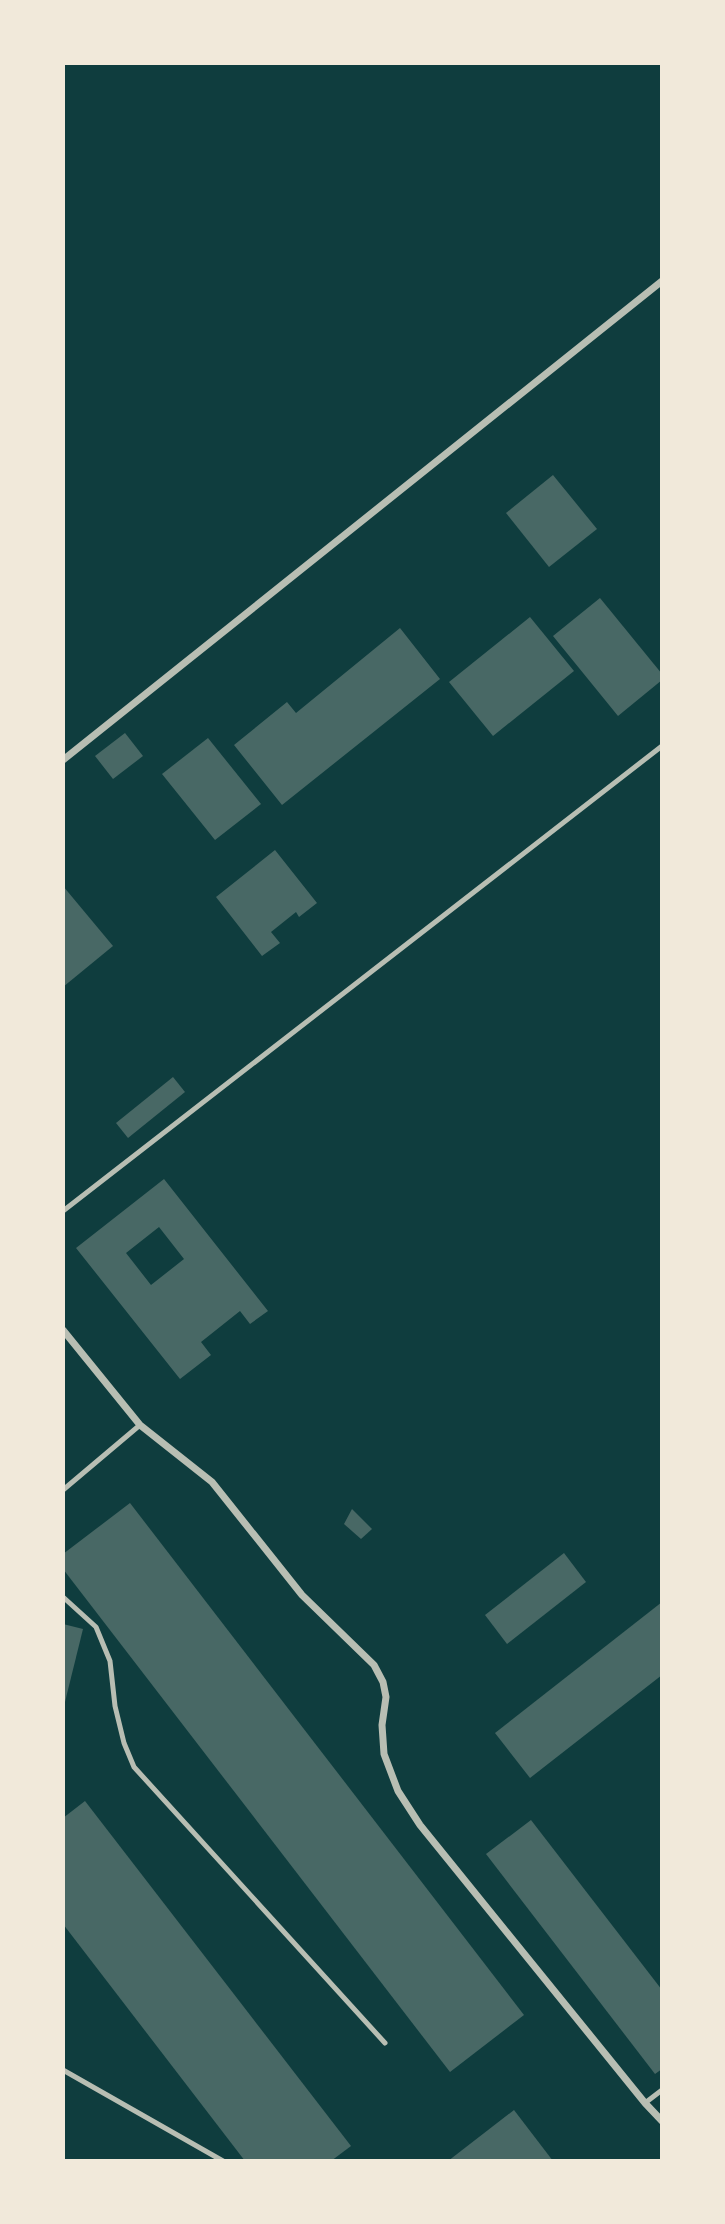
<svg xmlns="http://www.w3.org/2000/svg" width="725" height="2224" font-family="'DM Sans',sans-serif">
<rect width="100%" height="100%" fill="#0f3d3e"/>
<g fill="#486865" fill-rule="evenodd">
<polygon points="553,475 597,529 549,567 506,513"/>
<polygon points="600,598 662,674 662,680 618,716 553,636"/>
<polygon points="530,617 574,671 493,736 449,682"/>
<polygon points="400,628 440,679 282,805 234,745 287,702 296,713"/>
<polygon points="125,733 143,756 113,779 95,756"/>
<polygon points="208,738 261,804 215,840 162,774"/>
<polygon points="275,850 317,903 299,917 296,912 271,932 280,943 262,956 216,897"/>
<polygon points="63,886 113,946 63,987"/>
<polygon points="173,1077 185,1092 128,1138 116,1123"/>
<path d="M164 1179 268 1311 250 1324 240 1311 201 1342 211 1355 180 1379 76 1248ZM159 1227 184 1259 151 1285 126 1253Z"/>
<polygon points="130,1503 524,2015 450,2072 63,1569 63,1554"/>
<polygon points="352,1509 372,1529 361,1539 344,1524"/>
<polygon points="564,1553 586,1582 507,1644 485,1615"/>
<polygon points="662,1602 662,1675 530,1778 495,1733"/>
<polygon points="63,1624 83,1629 64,1706 63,1705"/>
<polygon points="85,1801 351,2146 331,2161 245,2161 63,1924 63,1818"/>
<polygon points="531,1820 662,1990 662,2069 655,2074 486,1854"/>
<polygon points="514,2110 553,2161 448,2161"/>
</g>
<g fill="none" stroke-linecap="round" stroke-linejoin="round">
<g stroke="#b8beb3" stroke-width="5">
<polyline points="63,1211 662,746"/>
<polyline points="63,1490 140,1425"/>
<polyline points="63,1597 96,1627 110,1661 115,1706 124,1743 134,1767 385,2043"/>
<polyline points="63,2070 223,2161"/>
<polyline points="645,2103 662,2090"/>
</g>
<g stroke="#b8beb3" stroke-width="7">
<polyline points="63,760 662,281"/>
<polyline points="63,1330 140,1425 212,1482 302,1595 374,1665 383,1682 386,1697 382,1725 384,1754 398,1791 420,1825 645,2103 662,2121"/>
</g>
</g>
<rect width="725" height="2224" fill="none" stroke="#f1e9da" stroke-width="130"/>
</svg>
